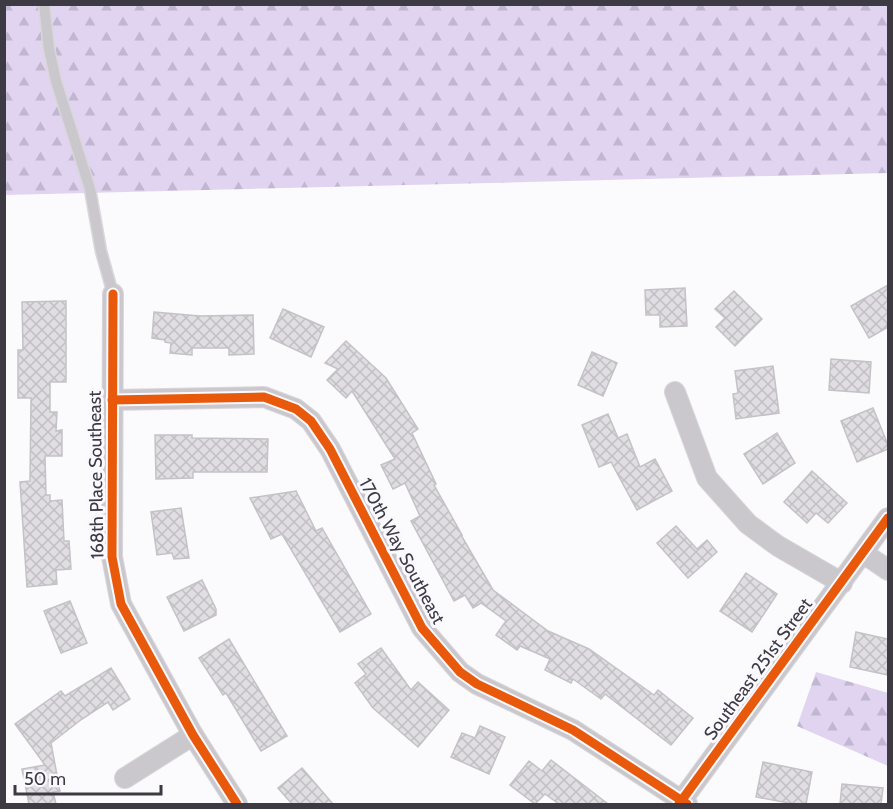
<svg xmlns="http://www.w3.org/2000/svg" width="893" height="809" font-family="Cabin,sans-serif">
<defs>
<pattern id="forest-firs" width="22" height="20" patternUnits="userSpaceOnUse" patternTransform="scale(1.5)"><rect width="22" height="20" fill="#e0d4f1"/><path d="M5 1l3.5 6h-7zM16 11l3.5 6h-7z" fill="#c1b7d0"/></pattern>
<pattern id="building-cross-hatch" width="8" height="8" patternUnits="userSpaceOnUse" patternTransform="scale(1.5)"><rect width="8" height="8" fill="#e0dde3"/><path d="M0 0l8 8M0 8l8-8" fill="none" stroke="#c1bec4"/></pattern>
</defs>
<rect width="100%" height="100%" fill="#fbfafc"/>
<g fill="url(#forest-firs)">
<polygon points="4,5 888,5 888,173 5,195"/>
<polygon points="816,672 888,693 888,766 797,726"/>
</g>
<g fill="url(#building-cross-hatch)" stroke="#c3c2c6" stroke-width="1.5">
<polygon points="888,285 888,327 869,338 851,306"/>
<polygon points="685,288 687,326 660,327 660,315 646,315 645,290"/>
<polygon points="734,291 762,319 735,346 716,327 725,318 715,309"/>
<polygon points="66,301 66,382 50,382 50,412 57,412 56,431 62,430 62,456 45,456 46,495 50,495 50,501 62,500 64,541 69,541 71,569 56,570 57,584 27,587 20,482 30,481 31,398 18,398 18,350 23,350 22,302"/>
<polygon points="283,309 324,327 311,357 270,338"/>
<polygon points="154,312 200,316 253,315 254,354 229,355 229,348 192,348 192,355 170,353 171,343 165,342 165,340 152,338"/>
<polygon points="346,341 386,378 418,429 412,433 436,484 434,485 462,535 461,535 493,590 548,631 589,649 654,695 658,690 693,718 671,745 605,694 601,699 573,679 571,683 545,670 550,659 520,646 517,650 496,635 506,621 481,603 473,608 465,595 454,601 411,521 420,516 405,483 393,489 381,465 395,459 352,391 346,398 327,380 338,369 325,363"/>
<polygon points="592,352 617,363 603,396 578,385"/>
<polygon points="831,359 871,362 869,393 829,390"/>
<polygon points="773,366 779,413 736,419 733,394 738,393 735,371"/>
<polygon points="873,408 888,445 888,449 857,462 841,421"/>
<polygon points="608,414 618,438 627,434 640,467 655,459 672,491 637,510 611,462 599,467 582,425"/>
<polygon points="777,433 795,463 763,484 744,454"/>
<polygon points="155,435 192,435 192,438 268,439 267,472 193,472 193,478 156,479"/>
<polygon points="812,471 847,503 828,523 816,513 807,523 784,502"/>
<polygon points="296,491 316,531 322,528 371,614 340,632 282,534 271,539 250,498"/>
<polygon points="181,508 189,558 174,559 172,553 157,555 151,512"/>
<polygon points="676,526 697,549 707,540 717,552 688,578 657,543"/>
<polygon points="746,573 777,594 752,632 720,611"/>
<polygon points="202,580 216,609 216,615 184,631 167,597"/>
<polygon points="70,601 87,643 61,653 44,611"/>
<polygon points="856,632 888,639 888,675 850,667"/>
<polygon points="229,639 287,736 261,751 226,693 223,695 199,658"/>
<polygon points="381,648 411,690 418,682 449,710 418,747 373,708 355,683 366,674 358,664"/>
<polygon points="111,668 130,699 113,710 108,702 82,719 51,743 60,791 53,792 56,804 29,804 22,769 45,765 15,724 61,691 65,696"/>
<polygon points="480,726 505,737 489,774 451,757 462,733 475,738"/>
<polygon points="551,760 608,804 559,804 545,794 535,804 510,785 529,761 542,771"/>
<polygon points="763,762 812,772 806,804 794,804 756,797"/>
<polygon points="302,768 333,804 292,804 278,788"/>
<polygon points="842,784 883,788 881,804 840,804"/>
</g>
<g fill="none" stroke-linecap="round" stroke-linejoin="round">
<defs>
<polyline id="lane" points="44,4 49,49 56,81 90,189 101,251 113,294"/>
<g id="street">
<polyline points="113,294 112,557 121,604 193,735 237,804"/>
<polyline points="675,392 707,478 748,524 778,546 842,583"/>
<polyline points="112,400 264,397 296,409 311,421 330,449 422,628 460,672 477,684 573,730 687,804"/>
<polyline points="863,553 888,570"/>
<polyline points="125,778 193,735"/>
<polyline points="679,804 888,518"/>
</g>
</defs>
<use href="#lane" stroke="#d9d7db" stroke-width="13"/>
<use href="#street" stroke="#d9d7db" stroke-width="22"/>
<use href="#lane" stroke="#cac8cc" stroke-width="10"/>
<use href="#street" stroke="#cac8cc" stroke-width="20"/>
<defs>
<g id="cycleway">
<polyline points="113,294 112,557 121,604 193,735 237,804"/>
<polyline points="112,400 264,397 296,409 311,421 330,449 422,628 460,672 477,684 573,730 687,804"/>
<polyline points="679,804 888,518"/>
</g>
</defs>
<use href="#cycleway" stroke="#faf9fd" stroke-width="13"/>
<use href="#cycleway" stroke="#e8590c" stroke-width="9"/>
</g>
<g text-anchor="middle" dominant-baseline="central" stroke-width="6" stroke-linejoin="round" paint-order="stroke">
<g font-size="18" fill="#3d3a43" stroke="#faf9fd">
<text transform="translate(96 475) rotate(-91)">168th Place Southeast</text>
<text transform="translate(402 551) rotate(62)">170th Way Southeast</text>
<text transform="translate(758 669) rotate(-54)">Southeast 251st Street</text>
</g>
</g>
<rect width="893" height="809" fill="none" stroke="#3d3a43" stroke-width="12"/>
<path d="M15 785v9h146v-9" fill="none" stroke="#3d3a43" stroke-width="3"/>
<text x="24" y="785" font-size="18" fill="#3d3a43" stroke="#faf9fd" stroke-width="4.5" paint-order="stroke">50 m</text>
</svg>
